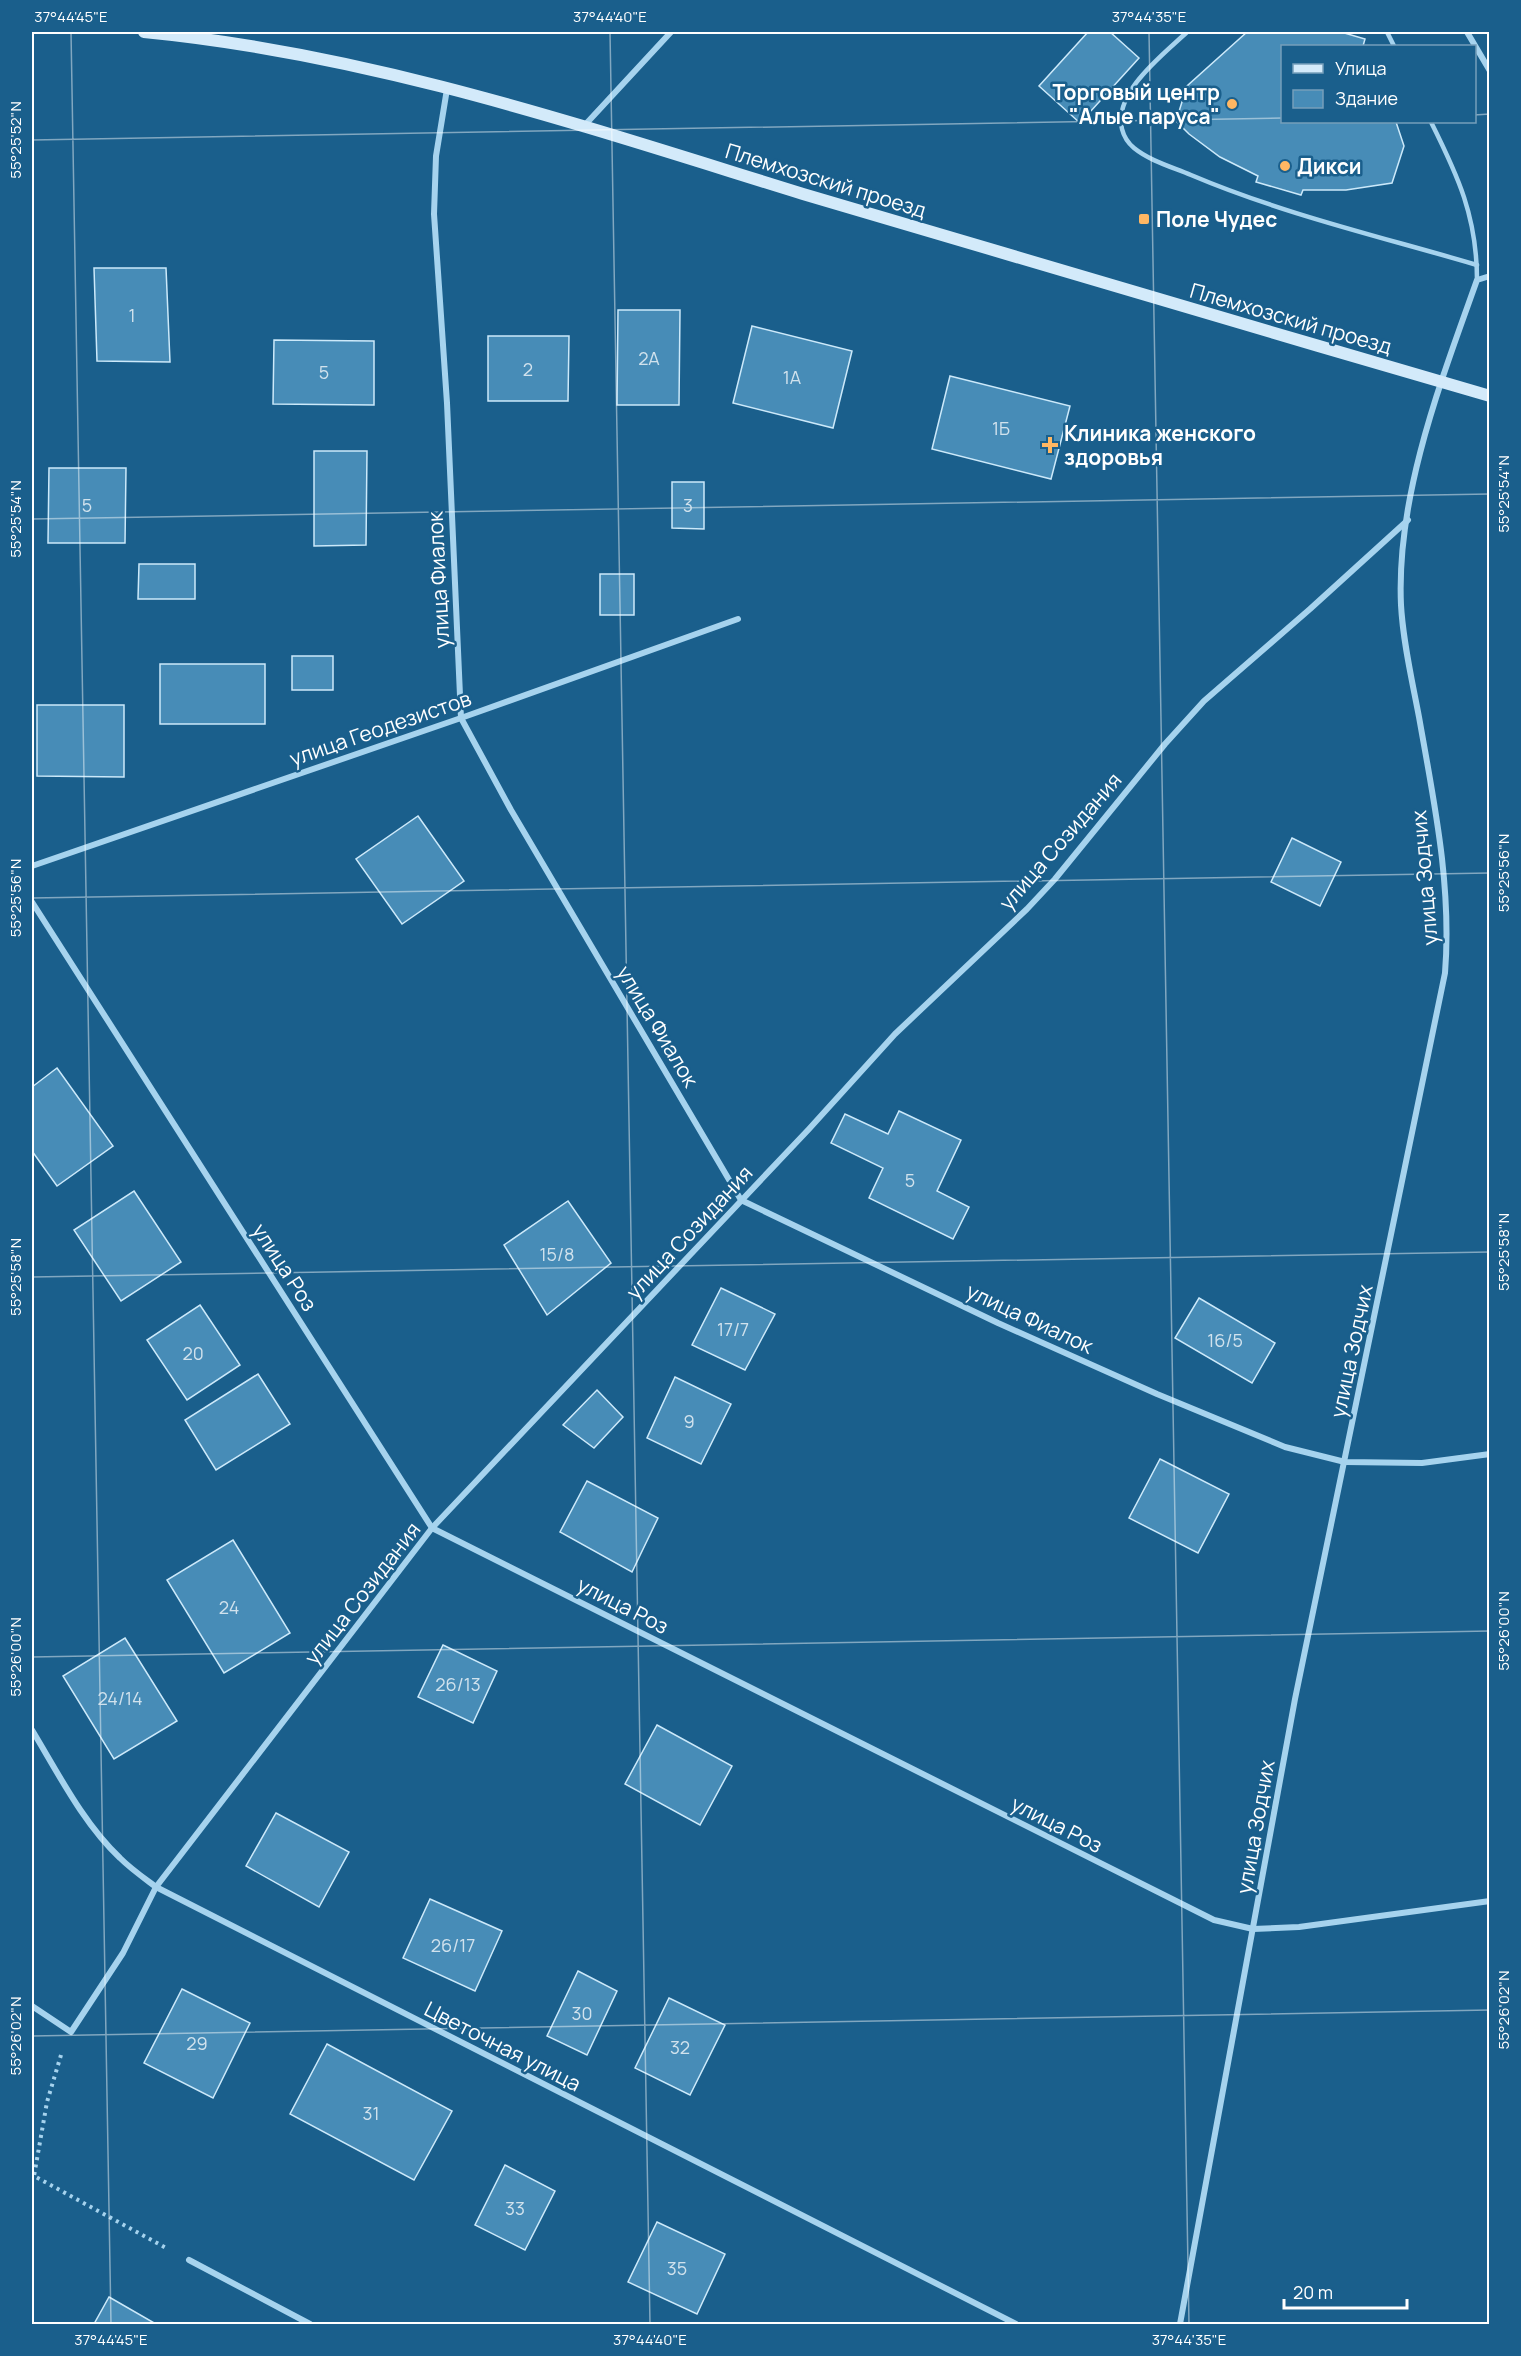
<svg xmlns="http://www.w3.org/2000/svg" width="1521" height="2356" font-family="Manrope,sans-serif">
<rect width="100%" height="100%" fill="#1a5f8c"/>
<g fill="#478cb7" stroke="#cce9fa" stroke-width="1.5">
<polygon points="1088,32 1110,32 1139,58 1080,123 1039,86"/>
<polygon points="1247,32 1341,32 1365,39 1363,46 1282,46 1282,122 1396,122 1404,146 1392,183 1346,190 1303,190 1301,195 1256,182 1258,176 1220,157 1189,134 1176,121 1187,86"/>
<polygon points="94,268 166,268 170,362 97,361"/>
<polygon points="618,310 680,310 679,405 617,405"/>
<polygon points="752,326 852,351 833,428 733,403"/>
<polygon points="488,336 569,336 568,401 488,401"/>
<polygon points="274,340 374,341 374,405 273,404"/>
<polygon points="950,376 1070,406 1051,479 932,449"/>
<polygon points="314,451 367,451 366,545 314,546"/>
<polygon points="49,468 126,468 125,543 48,543"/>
<polygon points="672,482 704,482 704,529 672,528"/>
<polygon points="139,564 195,564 195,599 138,599"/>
<rect x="600" y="574" width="34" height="41"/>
<rect x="292" y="656" width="41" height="34"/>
<rect x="160" y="664" width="105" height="60"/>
<polygon points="37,705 124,705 124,777 37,776"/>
<polygon points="418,816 464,881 402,924 356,859"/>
<polygon points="1292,838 1341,862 1320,906 1271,882"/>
<polygon points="57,1068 113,1146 57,1186 32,1151 32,1087"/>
<polygon points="899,1111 961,1140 937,1191 969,1207 953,1239 869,1198 883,1168 831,1143 845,1114 888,1134"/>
<polygon points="134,1191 181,1262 121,1301 74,1230"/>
<polygon points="568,1201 611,1263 547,1315 504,1245"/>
<polygon points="721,1288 775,1314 745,1370 692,1345"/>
<polygon points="1199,1298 1275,1343 1252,1383 1175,1338"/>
<polygon points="200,1305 240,1365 187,1400 147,1340"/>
<polygon points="258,1374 290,1424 216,1470 185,1420"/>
<polygon points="675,1377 731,1404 701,1464 647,1438"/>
<polygon points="597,1390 623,1417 594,1448 563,1425"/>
<polygon points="1160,1459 1229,1494 1198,1553 1129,1518"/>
<polygon points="587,1481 658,1518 632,1572 560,1532"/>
<polygon points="233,1540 290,1633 224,1673 167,1580"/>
<polygon points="125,1638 177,1721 114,1759 63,1676"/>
<polygon points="443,1645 497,1671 473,1723 418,1697"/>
<polygon points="657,1725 732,1766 700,1825 625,1784"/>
<polygon points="276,1813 349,1852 319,1907 246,1866"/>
<polygon points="430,1899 502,1931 475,1991 403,1958"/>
<polygon points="578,1971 617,1991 587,2055 547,2036"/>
<polygon points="182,1989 250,2023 213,2098 144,2063"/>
<polygon points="669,1998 725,2025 690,2095 635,2068"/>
<polygon points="327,2044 452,2111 414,2180 290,2114"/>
<polygon points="505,2165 555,2191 525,2250 475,2225"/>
<polygon points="657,2222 725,2254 697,2314 628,2282"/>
<polygon points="109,2297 156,2324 94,2324"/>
</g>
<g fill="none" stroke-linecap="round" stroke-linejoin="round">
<polyline stroke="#a6d3ee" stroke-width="4" stroke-dasharray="3 4.5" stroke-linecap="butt" points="61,2055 47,2102 34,2176 168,2249"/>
<g stroke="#a6d3ee" stroke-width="4.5">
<path d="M1187 32C1164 54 1113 92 1122 129 1124 137 1128 143 1134 148 1150 161 1172 167 1191 175 1283 214 1382 237 1477 265"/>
<polyline points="1387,32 1394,46"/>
<path d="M1431 122C1458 176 1477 217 1477 280"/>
</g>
<g stroke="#a6d3ee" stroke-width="6">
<polyline points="1467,32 1490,71"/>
<polyline points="447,89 436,156 434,214 447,403 461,718 511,810 741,1200 998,1323 1157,1394 1285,1447 1345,1462 1422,1463 1490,1454"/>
<polyline points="584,126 671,32"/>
<polyline points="32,866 461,718 738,619"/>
<polyline points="32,902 432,1528 1214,1920 1253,1929 1299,1927 1490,1901"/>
<path d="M32 1730C58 1773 83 1823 120 1858 131 1869 144 1878 156 1887L1016 2324"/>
<polyline points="32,2006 71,2032 123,1953 156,1887 432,1528 809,1129 895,1034 1027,909 1055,879 1165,744 1204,701 1310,609 1408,520"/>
<polyline points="189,2260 310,2324"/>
<path d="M1180 2324 1295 1699 1445 973C1452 886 1434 802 1419 717 1412 680 1403 642 1401 605 1396 496 1441 381 1477 280L1490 276"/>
</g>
<path stroke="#d3eafa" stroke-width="12" d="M144 32C372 54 586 127 803 194 1032 263 1261 329 1490 396"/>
</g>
<path fill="none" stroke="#fff" stroke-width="1.5" stroke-opacity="0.45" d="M71 32 111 2324M610 32 650 2324M1149 32 1189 2324M1474 115 1490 114M32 140 1282 118M32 519 1490 494M32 898 1490 873M32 1277 1490 1252M32 1657 1490 1631M32 2036 1490 2010"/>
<g fill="#ffb763" stroke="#1a5f8c" stroke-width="2">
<circle cx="1232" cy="104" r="6"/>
<circle cx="1285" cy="166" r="6"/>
<rect x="1138" y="213" width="12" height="12" rx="3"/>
<path d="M1047 436h6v6h6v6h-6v6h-6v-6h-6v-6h6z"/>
</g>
<g text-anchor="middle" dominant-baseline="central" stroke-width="5" stroke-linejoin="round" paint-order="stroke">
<g font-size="18" fill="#d1e2ed">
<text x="132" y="315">1</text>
<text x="649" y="358">2А</text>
<text x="528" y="369">2</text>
<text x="324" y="372">5</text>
<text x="792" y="377">1А</text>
<text x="1001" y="428">1Б</text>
<text x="87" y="505">5</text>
<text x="688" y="505">3</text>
<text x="910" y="1180">5</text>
<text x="557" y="1254">15/8</text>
<text x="733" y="1329">17/7</text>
<text x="1225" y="1340">16/5</text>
<text x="193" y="1353">20</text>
<text x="689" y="1421">9</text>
<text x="229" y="1607">24</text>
<text x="458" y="1684">26/13</text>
<text x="120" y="1698">24/14</text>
<text x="453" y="1945">26/17</text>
<text x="582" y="2013">30</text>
<text x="197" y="2043">29</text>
<text x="680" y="2047">32</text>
<text x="371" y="2113">31</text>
<text x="515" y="2208">33</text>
<text x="677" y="2268">35</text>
</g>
<g font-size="21" font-weight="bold" fill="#fff" stroke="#1a5f8c" text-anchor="start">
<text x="1220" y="92" text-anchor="end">Торговый центр<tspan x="1220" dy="24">"Алые паруса"</tspan></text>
<text x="1297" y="166">Дикси</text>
<text x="1156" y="219">Поле Чудес</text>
<text x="1064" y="433">Клиника женского<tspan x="1064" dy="24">здоровья</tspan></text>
</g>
<g font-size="21" fill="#fff" stroke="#1a5f8c">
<text transform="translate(826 180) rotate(17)">Племхозский проезд</text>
<text transform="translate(1291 318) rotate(16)">Племхозский проезд</text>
<text transform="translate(438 580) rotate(-93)">улица Фиалок</text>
<text transform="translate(380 728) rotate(-19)">улица Геодезистов</text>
<text transform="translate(1060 841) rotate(-49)">улица Созидания</text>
<text transform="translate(1424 878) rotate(-95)">улица Зодчих</text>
<text transform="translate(658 1026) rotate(59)">улица Фиалок</text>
<text transform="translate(689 1232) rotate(-47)">улица Созидания</text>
<text transform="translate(285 1267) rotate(57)">улица Роз</text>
<text transform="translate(1030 1318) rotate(25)">улица Фиалок</text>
<text transform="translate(1351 1351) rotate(-78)">улица Зодчих</text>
<text transform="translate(362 1593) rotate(-52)">улица Созидания</text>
<text transform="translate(623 1605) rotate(27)">улица Роз</text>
<text transform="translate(1057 1824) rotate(27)">улица Роз</text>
<text transform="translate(1255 1827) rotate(-80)">улица Зодчих</text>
<text transform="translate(503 2046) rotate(27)">Цветочная улица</text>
</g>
</g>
<rect width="1521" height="2356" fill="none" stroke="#1a5f8c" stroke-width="66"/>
<rect x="1281" y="45" width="195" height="78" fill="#1a5f8c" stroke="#769fba" stroke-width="1.5"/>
<rect x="1293" y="64" width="30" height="9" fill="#d3eafa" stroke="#769fba" stroke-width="1.5"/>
<text x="1335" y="75" font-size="18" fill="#ffffff">Улица</text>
<rect x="1293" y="90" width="30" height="18" fill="#478cb7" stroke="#769fba" stroke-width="1.5"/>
<text x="1335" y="105" font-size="18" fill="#ffffff">Здание</text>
<path d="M1284 2299v9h123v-9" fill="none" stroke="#ffffff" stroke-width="3"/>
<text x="1293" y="2299" font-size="18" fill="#ffffff" stroke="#1a5f8c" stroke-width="4.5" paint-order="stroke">20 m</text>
<rect x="33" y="33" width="1455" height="2290" fill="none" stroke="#fff" stroke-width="2"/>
<g font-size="15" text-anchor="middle" fill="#fff">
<text x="71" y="22">37°44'45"E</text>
<text x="610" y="22">37°44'40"E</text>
<text x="1149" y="22">37°44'35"E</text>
<text transform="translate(16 140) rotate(-90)" y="5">55°25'52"N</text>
<text transform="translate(1504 494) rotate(-90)" y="5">55°25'54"N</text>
<text transform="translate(16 519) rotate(-90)" y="5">55°25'54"N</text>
<text transform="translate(1504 873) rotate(-90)" y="5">55°25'56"N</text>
<text transform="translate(16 898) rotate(-90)" y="5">55°25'56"N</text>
<text transform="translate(1504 1252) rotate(-90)" y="5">55°25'58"N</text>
<text transform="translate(16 1277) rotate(-90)" y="5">55°25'58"N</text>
<text transform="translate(1504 1631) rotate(-90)" y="5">55°26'00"N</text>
<text transform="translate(16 1657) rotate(-90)" y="5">55°26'00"N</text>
<text transform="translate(1504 2010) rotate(-90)" y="5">55°26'02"N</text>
<text transform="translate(16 2036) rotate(-90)" y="5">55°26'02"N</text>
<text x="111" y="2345">37°44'45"E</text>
<text x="650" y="2345">37°44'40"E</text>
<text x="1189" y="2345">37°44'35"E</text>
</g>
</svg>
